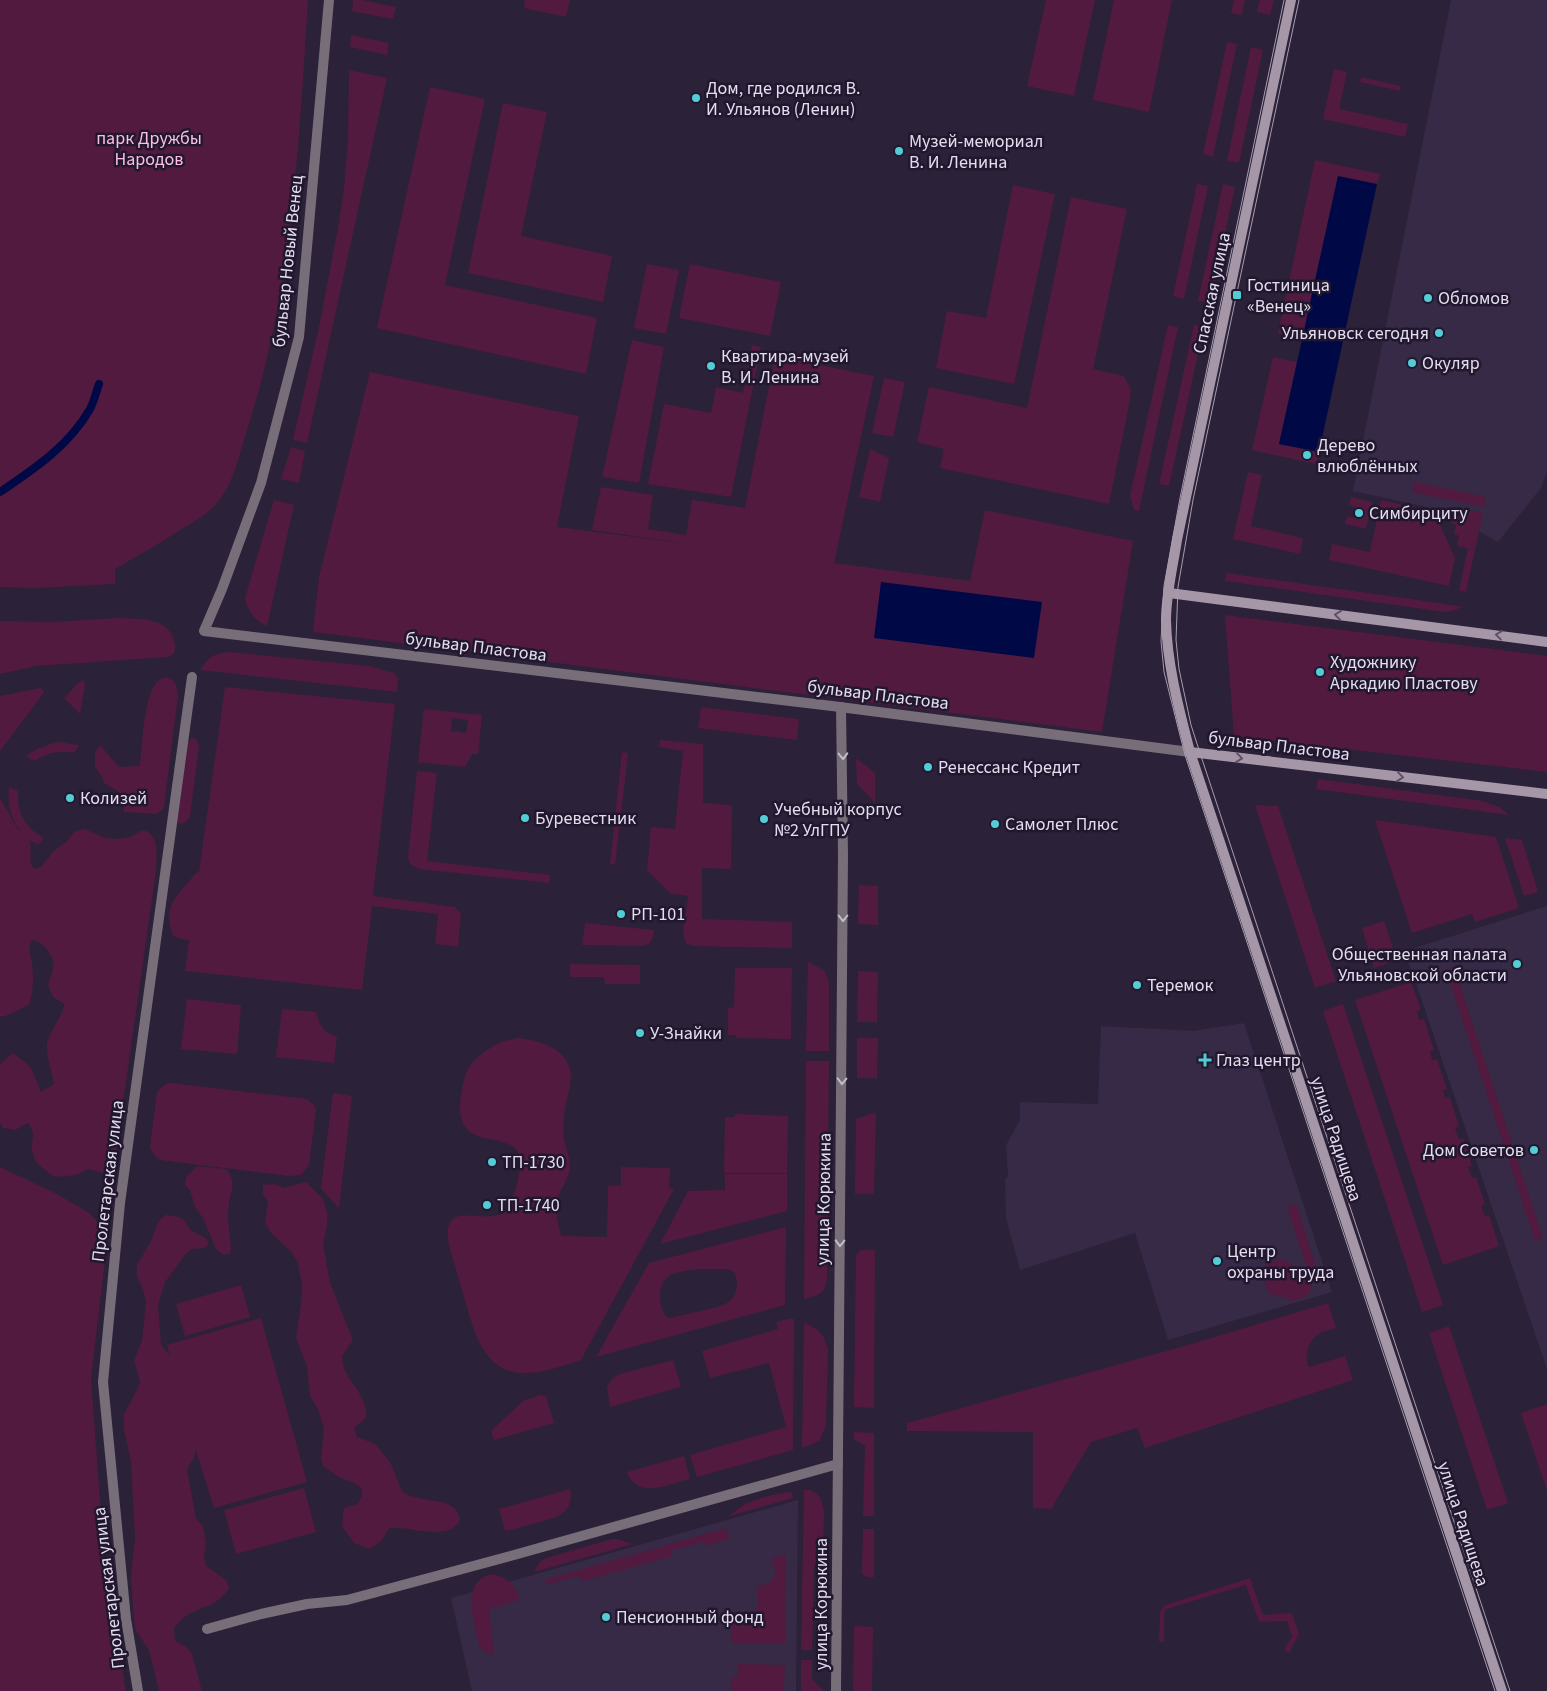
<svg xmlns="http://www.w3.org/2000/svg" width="1547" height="1691" font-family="'Source Sans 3',sans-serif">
<rect width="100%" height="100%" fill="#2b2138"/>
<g fill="#362a46">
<polygon points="1451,0 1547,0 1547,472 1541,488 1498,542 1440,510 1353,491"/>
<polygon points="1547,906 1547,1369 1405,951"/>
<polygon points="1244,1023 1332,1292 1168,1340 1135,1233 1020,1270 1006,1218 1005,1180 1008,1176 1006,1145 1020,1120 1020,1102 1098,1104 1101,1026 1194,1031"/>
<polygon points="798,1500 796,1691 472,1691 451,1598"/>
</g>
<g fill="#531a40" fill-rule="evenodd">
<path d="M0 0H308C299 144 292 291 247 430 239 455 234 483 217 503 207 515 193 522 180 530 159 544 137 556 115 569V584L35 588 0 587Z"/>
<polygon points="353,0 362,0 396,7 393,19 352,11"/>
<polygon points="525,0 570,0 566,17 524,8"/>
<polygon points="1046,0 1095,0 1074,96 1027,86"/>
<polygon points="1114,0 1172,0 1149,112 1093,100"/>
<polygon points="1234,0 1245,0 1242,15 1231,13"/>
<polygon points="1260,0 1274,0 1270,15 1257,12"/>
<polygon points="351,35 389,43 387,55 350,47"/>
<polygon points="1227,42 1237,44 1213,157 1203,154"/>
<polygon points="1251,47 1263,50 1239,163 1227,161"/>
<polygon points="1334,69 1347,72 1339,109 1408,124 1405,137 1323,119"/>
<polygon points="349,70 387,78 307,443 293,440 319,327 338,228 344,188 348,139"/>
<polygon points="1361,77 1401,86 1400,91 1360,82"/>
<polygon points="430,87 485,99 445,285 597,318 586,374 377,328"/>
<polygon points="503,103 547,112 521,236 612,256 603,302 468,273"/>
<polygon points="1315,160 1380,174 1377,184 1338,176 1302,339 1278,333"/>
<polygon points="1197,184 1208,186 1184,299 1173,296"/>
<polygon points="1223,184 1235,187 1210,303 1198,301"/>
<polygon points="1013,185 1055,194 1014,384 936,368 947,311 986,318"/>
<polygon points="1071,197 1127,209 1093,369 1124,376 1131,390 1130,400 1109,504 940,468 944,449 917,442 929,387 1027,408"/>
<polygon points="647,264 679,270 666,334 634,328"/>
<polygon points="690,264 781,282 770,336 679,318"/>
<polygon points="1168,325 1178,327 1139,511 1134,510 1130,496"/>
<polygon points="1194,325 1204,327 1169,486 1159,484"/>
<polygon points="632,340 664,347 639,483 602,477"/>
<polygon points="752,345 761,347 731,497 648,484 664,404 711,413 716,387 743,393"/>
<polygon points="775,356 874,376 834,563 970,581 985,510 1133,541 1102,732 313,632 319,577 370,372 579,416 557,527 696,545 592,530 601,487 653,495 648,529 686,535 692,500 745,508"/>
<polygon points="1273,357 1297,362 1279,444 1319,452 1316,464 1252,450"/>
<polygon points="884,378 905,382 893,437 872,433"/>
<polygon points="291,447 305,451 299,483 281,479"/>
<polygon points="870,449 889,458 880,502 859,497"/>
<polygon points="1248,472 1262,475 1251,526 1303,538 1300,554 1233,539"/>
<polygon points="1414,482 1486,497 1484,507 1412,492"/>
<polygon points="1351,497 1372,502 1366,529 1345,524 1347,516 1361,519 1363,509 1349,505"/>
<path d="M274 500 294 505 267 626C254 620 248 612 245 598Z"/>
<polygon points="1381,500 1434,512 1455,558 1449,586 1329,560 1332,544 1370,552"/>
<polygon points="1454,507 1483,513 1466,592 1459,590 1468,548 1457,546 1459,536 1454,534 1456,525 1451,523"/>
<polygon points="1226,573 1446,604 1463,607 1452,611 1445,612 1225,581"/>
<polygon points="1225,615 1547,656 1547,772 1234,736"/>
<path d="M119 618C141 619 171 617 175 645 176 651 174 655 167 657L36 666 0 674V621L51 622Z"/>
<path d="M230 652 369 666 394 673 398 678 397 692 200 670C210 656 212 654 230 652Z"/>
<path d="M166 677C176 681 177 685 178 696L164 807 161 811 157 814 124 812 122 797 117 790 105 784 101 775 95 767V753L100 745 119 767 140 766C142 747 144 698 156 683 158 680 162 678 166 677Z"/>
<polygon points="84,680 85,685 80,714 64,698 78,683"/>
<path d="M225 687 395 704 373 896 455 907 461 914 458 947 435 944 438 914 372 906 362 990 185 971 189 940 180 939 173 935C162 904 177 897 195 874L199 872Z"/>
<polygon points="40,688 44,691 43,694 0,751 0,696"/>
<polygon points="701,707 799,719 797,740 698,728"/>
<path d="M424 709 482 715 478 754H472L465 767 418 762ZM452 718 468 720 466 733 451 731Z"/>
<path d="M192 738 196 739 199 746 190 816C188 821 185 824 179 824L176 819 187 743Z"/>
<polygon points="660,740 703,744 703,803 732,805 731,869 702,868 702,919 792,922 792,948 692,946 686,943 683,934 688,896 671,894 647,870 651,827 675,829 683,751 659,747"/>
<path d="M58 742 79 745 74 753C60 750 46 753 35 761L26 756C36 749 46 745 58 742Z"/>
<polygon points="622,752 628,753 615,865 610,864"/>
<polygon points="856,758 875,773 875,803 857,784"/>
<polygon points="417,771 437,773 427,861 550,875 549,883 419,869 410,864 408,857"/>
<polygon points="1318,779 1483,801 1499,807 1509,815 1316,789"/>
<path d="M9 787 18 791C16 811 26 829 44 838L38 845 29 840C34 851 26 860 34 869L41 867 54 851 67 841 74 832 79 830 85 829 105 838 117 839 130 837 143 830C161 835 156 857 156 871L114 1166 106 1173 89 1169 76 1175 55 1177C46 1171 36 1165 33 1154 29 1142 38 1136 28 1123L15 1130 3 1128 0 1122V1064L13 1053 30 1066 41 1092 54 1084C52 1073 46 1054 47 1044 49 1031 64 1015 64 1004L53 997 48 985C52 971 58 964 48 951 43 944 40 942 32 940 27 950 31 954 32 964 34 978 33 993 29 1005L3 1017 0 1016V798L17 828 21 832C11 819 7 804 9 787Z"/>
<polygon points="1255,805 1278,806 1336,981 1315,988"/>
<polygon points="1375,820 1496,837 1519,908 1475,922 1472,914 1412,933"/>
<polygon points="1505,838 1522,840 1538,892 1524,896"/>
<polygon points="859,885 878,886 878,925 858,924"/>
<polygon points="1384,921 1397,960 1374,968 1362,928"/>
<path d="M585 923 654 930C653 939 652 944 643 946L582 945Z"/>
<polygon points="808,962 824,970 829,982 829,1051 806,1051"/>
<polygon points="570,964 640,965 640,984 605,984 604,977 570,977"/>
<polygon points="1454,967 1543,1238 1535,1241 1446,970"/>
<polygon points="735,968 792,968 791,1039 736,1038 736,1035 728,1035 728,1008 734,1007"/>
<polygon points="858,971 878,972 877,1022 857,1022"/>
<polygon points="1411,982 1421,1010 1417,1011 1419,1020 1424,1019 1434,1050 1430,1051 1432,1060 1437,1059 1447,1089 1443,1090 1445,1098 1450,1097 1459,1126 1455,1128 1459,1140 1463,1138 1472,1166 1468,1167 1472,1178 1476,1177 1485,1204 1481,1206 1485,1216 1489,1215 1499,1246 1443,1265 1355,1000"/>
<polygon points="187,999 241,1005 237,1054 181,1049"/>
<polygon points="1343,1004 1443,1305 1422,1312 1323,1011"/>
<path d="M282 1009 316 1012C319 1025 324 1033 337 1037L334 1063 276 1057Z"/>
<path d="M517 1038C540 1040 570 1049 571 1076 571 1090 564 1104 564 1118 563 1126 563 1136 565 1144 567 1152 570 1159 570 1167 569 1179 561 1188 557 1199 554 1212 559 1224 561 1236L607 1237 608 1186H621V1167L670 1168 669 1188 674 1189 581 1360C562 1366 542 1374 521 1373 483 1371 473 1329 465 1300 460 1283 455 1266 450 1249 438 1197 478 1224 501 1214 513 1209 520 1175 520 1162 519 1123 451 1160 461 1096 463 1083 465 1070 474 1061 487 1048 500 1041 517 1038Z"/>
<polygon points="857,1038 878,1038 877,1078 857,1078"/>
<path d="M806 1061H829L827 1278C825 1294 819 1295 804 1299Z"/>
<polygon points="171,1083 307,1099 315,1106 316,1111 309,1165 301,1175 288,1176 160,1160 155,1156 150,1148 157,1092 165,1084"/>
<polygon points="333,1093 352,1096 339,1208 321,1189"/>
<polygon points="876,1112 874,1194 855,1194 856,1119"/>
<polygon points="735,1114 788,1116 787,1173 724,1173 725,1117 735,1117"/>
<polygon points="197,1166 226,1169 230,1174 233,1184 229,1202 228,1216 231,1250 229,1254 223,1254 216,1249 203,1218 195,1207 190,1190 185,1185 186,1177"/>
<polygon points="0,1167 57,1194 89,1213 96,1220 101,1234 105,1260 91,1378 105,1569 126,1691 0,1691"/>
<polygon points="725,1174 787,1174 787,1211 660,1244 688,1191 725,1190"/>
<path d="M306 1182 323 1199 327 1212V1226L323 1244 330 1283 353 1340 342 1356C343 1360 343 1364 344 1368 351 1386 368 1397 366 1418L354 1428 357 1437 375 1444 390 1462 402 1491C418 1505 457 1494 460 1520 449 1543 408 1525 389 1528L382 1540 370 1549 354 1543 342 1526 344 1508 357 1504 362 1497V1489L356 1484 339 1477 323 1466 321 1458 324 1428 318 1409 310 1396 307 1366 296 1338 301 1305 302 1284 298 1263 291 1251 271 1233 265 1222 268 1201 263 1194V1185L275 1184 284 1188Z"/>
<polygon points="1296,1204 1316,1266 1307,1268 1287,1207"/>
<path d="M166 1215C172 1216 180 1216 185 1221 187 1224 189 1229 192 1231 200 1237 209 1235 208 1246L204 1248 192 1249 184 1256 165 1282 158 1306 161 1345 170 1355 167 1345 261 1318 307 1482 214 1508 196 1450 194 1458 187 1469 196 1519 203 1526 206 1543 204 1557 206 1566 226 1580 229 1588C217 1606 206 1605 189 1614 183 1617 179 1623 174 1628L175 1641 185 1646 192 1654 202 1691H159L149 1650 138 1634 135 1628 133 1609 131 1576 135 1538 131 1463 124 1429V1414L137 1390 140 1382 134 1360 142 1341 146 1302 143 1289 137 1277V1265L151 1241 158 1222Z"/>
<path d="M786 1227 785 1305 596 1357 649 1263ZM698 1269H728L734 1272C740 1282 737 1297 727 1303 719 1308 682 1315 670 1318L666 1317C662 1310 660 1304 660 1297 660 1272 678 1272 698 1269Z"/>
<polygon points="861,1250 875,1250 874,1408 854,1407 856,1255"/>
<polygon points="1283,1259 1309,1277 1312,1287 1306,1297 1293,1301 1284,1297 1273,1296 1266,1288 1265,1284 1268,1276 1265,1267 1273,1261"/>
<polygon points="241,1285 250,1317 185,1336 176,1304"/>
<path d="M1328 1303 1336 1328C1331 1330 1322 1331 1317 1335 1307 1344 1304 1355 1309 1367L1345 1356 1353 1380 1145 1448 1137 1428 1091 1442 1051 1509 1033 1508V1432L907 1431V1423L1188 1345Z"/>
<polygon points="788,1319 794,1319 793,1450 697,1477 690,1455 786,1427 769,1363 710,1378 702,1351 778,1329 776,1322"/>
<polygon points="804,1322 818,1330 823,1336 828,1349 826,1425 820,1440 813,1444 802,1448"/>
<polygon points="1449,1326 1508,1503 1487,1510 1429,1333"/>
<polygon points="673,1360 681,1387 610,1407 607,1387 613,1378 620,1374"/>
<polygon points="540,1395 546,1396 554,1423 494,1440 491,1431 523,1401"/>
<polygon points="1547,1404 1547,1491 1521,1413"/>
<polygon points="854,1432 874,1433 874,1516 863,1516 865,1446 854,1439"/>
<path d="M684 1456 690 1479C669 1484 638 1500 627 1472Z"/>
<polygon points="304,1488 316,1532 236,1554 224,1510"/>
<path d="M570 1489C575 1514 555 1518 536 1523 526 1526 516 1529 505 1531L499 1509Z"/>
<polygon points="804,1490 810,1490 817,1494 821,1499 824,1511 823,1555 814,1566 812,1650 801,1650"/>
<path d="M792 1492 793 1498 730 1516C745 1500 771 1494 792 1492Z"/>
<polygon points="726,1528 730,1539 706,1546 705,1541 671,1551 672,1556 584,1581 577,1576 546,1585 545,1580"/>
<polygon points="863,1529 874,1529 874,1577 867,1577 862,1574"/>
<polygon points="612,1539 617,1539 633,1544 534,1572 540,1562 546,1558"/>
<polygon points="786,1555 785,1643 731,1643 731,1612 753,1613 758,1609 757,1587 765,1584 768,1585 776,1574 771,1558"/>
<path d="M493 1574C508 1578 516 1585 520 1600L489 1609 494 1656 480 1648C475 1626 458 1580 493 1574Z"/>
<polygon points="1250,1578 1263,1615 1292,1613 1299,1634 1289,1653 1284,1650 1292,1636 1287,1621 1259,1622 1246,1585 1166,1609 1164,1613 1164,1642 1159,1642 1160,1612 1165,1605"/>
<polygon points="854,1626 873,1627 872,1691 853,1691"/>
<polygon points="801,1660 812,1660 812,1679 824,1691 801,1691"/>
<polygon points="737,1664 785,1665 784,1691 731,1691 731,1677 737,1677"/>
</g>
<g fill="#000846">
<polygon points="1338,176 1377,184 1319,452 1279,444"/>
<polygon points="881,582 1042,602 1034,658 874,638"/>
</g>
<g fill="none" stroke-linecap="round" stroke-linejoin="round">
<path stroke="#000846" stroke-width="8" d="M0 492C34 469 69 446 90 409 94 402 96 392 99 384"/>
<g stroke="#786e79" stroke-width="10">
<polyline points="329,0 299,337 261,483 222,589 204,631 832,706 1190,752"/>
<polyline points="207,1629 261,1614 307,1604 347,1600 514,1555 838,1464"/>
<polyline points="138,1691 126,1619 103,1382 120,1203 192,677"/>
<polyline points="836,1691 843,855 841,707"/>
</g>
<g stroke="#a697a8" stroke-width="10">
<path d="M1291 0 1177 540C1173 566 1166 594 1166 620 1167 665 1179 709 1190 752L1502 1691"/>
<polyline points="1169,593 1547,642"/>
<polyline points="1190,752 1547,794"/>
</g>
<g stroke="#a59eb0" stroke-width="1">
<polyline points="1284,0 1180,498 1164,586 1161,641 1164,672 1185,755 1495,1691"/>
<polyline points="1299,0 1193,500 1178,587 1176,640 1179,669 1191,725 1200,753 1510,1691"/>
</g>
</g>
<defs><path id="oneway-chevron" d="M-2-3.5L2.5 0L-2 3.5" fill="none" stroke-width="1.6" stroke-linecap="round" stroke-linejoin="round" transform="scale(1.25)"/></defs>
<g stroke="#5d5165">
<use href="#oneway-chevron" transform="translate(1338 615) rotate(-173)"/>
<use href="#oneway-chevron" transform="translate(1499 635) rotate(-173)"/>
<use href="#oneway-chevron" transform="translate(1239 758) rotate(7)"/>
<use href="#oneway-chevron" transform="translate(1400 777) rotate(7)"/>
</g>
<g stroke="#c3bcca">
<use href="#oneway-chevron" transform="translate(843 756) rotate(89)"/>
<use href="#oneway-chevron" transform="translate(843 918) rotate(90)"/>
<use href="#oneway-chevron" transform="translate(842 1081) rotate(91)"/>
<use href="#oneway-chevron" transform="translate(840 1243) rotate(91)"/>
</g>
<g fill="#52ccd5" stroke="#21172e" stroke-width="2">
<circle cx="696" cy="98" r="5"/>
<circle cx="899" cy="151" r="5"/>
<rect x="1232" y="290" width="10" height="10" rx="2.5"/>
<circle cx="1428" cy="298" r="5"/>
<circle cx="1439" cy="333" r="5"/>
<circle cx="1412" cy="363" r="5"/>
<circle cx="711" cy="366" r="5"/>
<circle cx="1307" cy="455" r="5"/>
<circle cx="1359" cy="513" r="5"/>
<circle cx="1320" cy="672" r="5"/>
<circle cx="928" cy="767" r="5"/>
<circle cx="70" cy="798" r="5"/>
<circle cx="525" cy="818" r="5"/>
<circle cx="764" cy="819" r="5"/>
<circle cx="995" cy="824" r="5"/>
<circle cx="621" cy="914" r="5"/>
<circle cx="1517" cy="964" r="5"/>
<circle cx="1137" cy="985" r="5"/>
<circle cx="640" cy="1033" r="5"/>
<path d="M1202.5 1052.5h5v5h5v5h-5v5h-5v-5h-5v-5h5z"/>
<circle cx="1534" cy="1150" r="5"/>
<circle cx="492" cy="1162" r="5"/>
<circle cx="487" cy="1205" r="5"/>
<circle cx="1217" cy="1261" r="5"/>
<circle cx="606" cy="1617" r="5"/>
</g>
<g text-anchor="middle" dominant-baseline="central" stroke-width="5" stroke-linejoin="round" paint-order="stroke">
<g font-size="18" fill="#e3dded" stroke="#21172e" text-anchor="start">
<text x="706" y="88">Дом, где родился В.<tspan x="706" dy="21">И. Ульянов (Ленин)</tspan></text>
<text x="909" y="141">Музей-мемориал<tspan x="909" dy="21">В. И. Ленина</tspan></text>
<text x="1247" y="285">Гостиница<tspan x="1247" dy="21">«Венец»</tspan></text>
<text x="1438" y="298">Обломов</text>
<text x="1429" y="333" text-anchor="end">Ульяновск сегодня</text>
<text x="721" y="356">Квартира-музей<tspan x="721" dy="21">В. И. Ленина</tspan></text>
<text x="1422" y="363">Окуляр</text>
<text x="1317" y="445">Дерево<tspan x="1317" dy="21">влюблённых</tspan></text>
<text x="1369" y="513">Симбирциту</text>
<text x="1330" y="662">Художнику<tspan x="1330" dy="21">Аркадию Пластову</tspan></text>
<text x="938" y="767">Ренессанс Кредит</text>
<text x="80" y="798">Колизей</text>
<text x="774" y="809">Учебный корпус<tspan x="774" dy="21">№2 УлГПУ</tspan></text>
<text x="535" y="818">Буревестник</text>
<text x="1005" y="824">Самолет Плюс</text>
<text x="631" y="914">РП-101</text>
<text x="1507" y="954" text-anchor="end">Общественная палата<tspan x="1507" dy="21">Ульяновской области</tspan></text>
<text x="1147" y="985">Теремок</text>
<text x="650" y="1033">У-Знайки</text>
<text x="1216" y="1060">Глаз центр</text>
<text x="1524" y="1150" text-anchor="end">Дом Советов</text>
<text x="502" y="1162">ТП-1730</text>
<text x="497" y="1205">ТП-1740</text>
<text x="1227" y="1251">Центр<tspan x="1227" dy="21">охраны труда</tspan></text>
<text x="616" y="1617">Пенсионный фонд</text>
</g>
<g font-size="18" fill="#febee3" stroke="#21172e">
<text x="149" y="138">парк Дружбы<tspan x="149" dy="21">Народов</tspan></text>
</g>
<g font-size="18" fill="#e3dded" stroke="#21172e">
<text transform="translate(288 261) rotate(-84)">бульвар Новый Венец</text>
<text transform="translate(1212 293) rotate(-78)">Спасская улица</text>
<text transform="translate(476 647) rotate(7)">бульвар Пластова</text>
<text transform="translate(878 695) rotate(7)">бульвар Пластова</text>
<text transform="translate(1279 746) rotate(7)">бульвар Пластова</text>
<text transform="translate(1336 1139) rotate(72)">улица Радищева</text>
<text transform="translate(108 1181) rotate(-83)">Пролетарская улица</text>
<text transform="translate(824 1199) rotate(-89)">улица Корюкина</text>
<text transform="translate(1463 1524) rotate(72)">улица Радищева</text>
<text transform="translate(109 1588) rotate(-97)">Пролетарская улица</text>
<text transform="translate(821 1604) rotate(-90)">улица Корюкина</text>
</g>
</g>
</svg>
